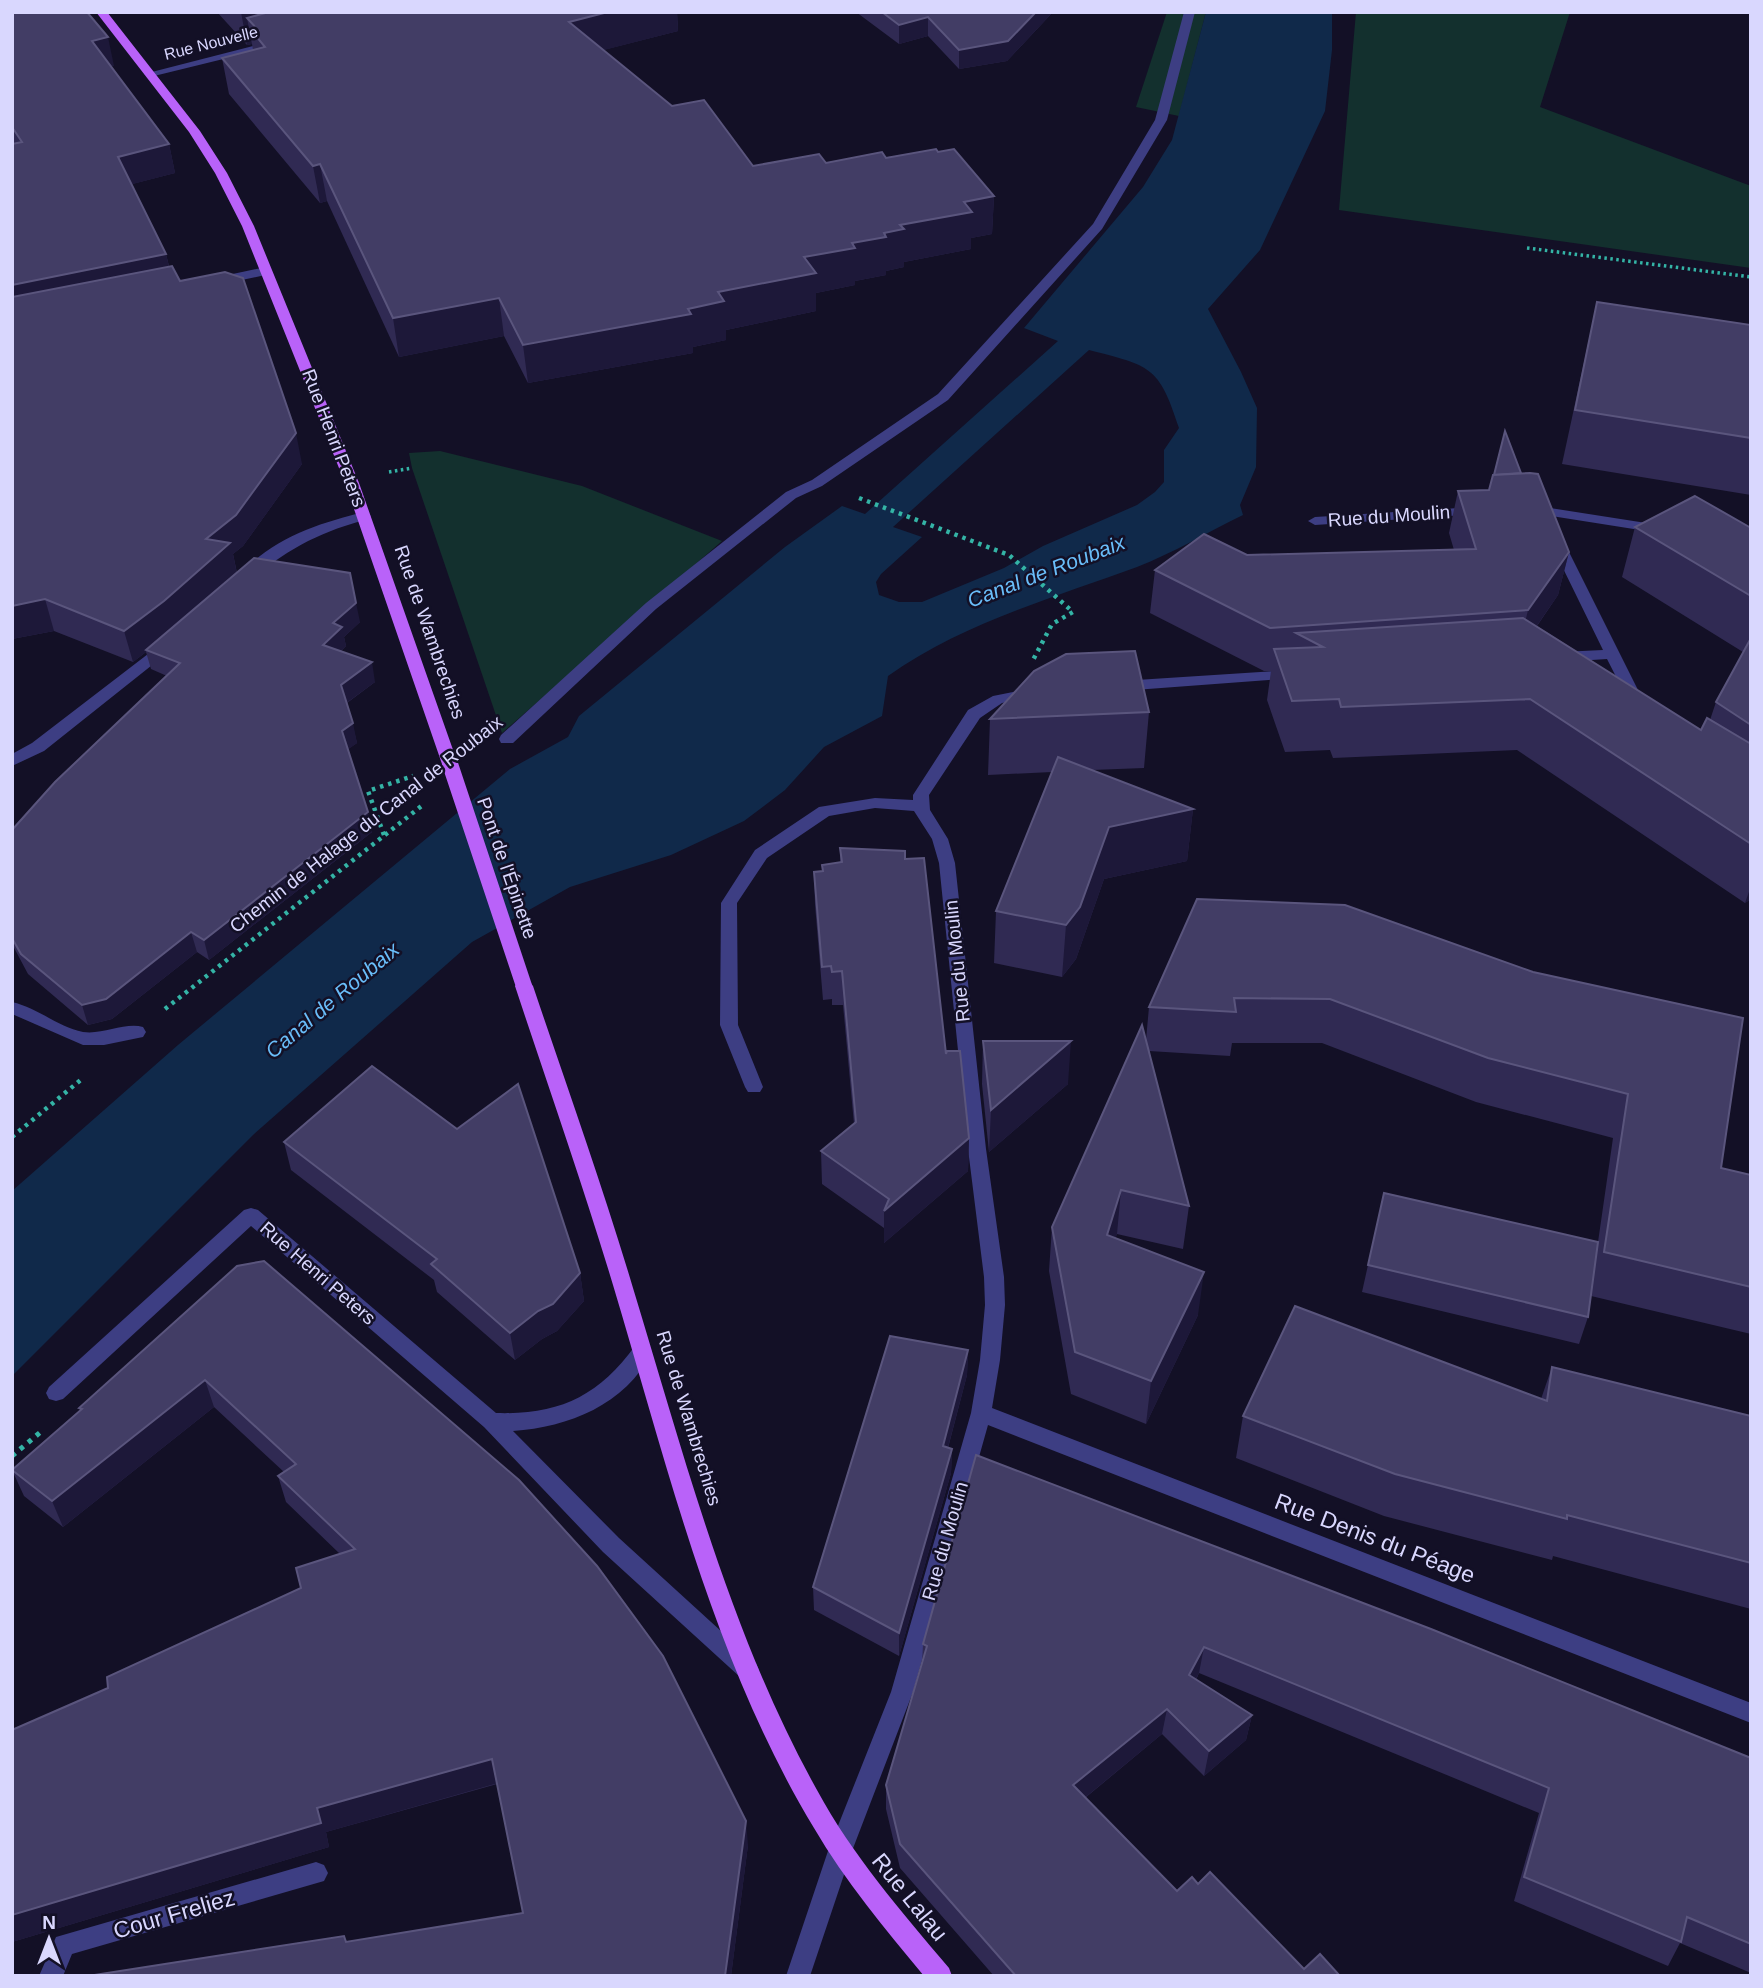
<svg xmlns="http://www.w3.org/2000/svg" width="1763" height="1988" font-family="Helvetica,sans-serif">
<rect width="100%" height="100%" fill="#131026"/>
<g fill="#13302e">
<polygon points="1167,12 1206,12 1179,116 1136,107"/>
<polygon points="1356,12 1570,12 1540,107 1751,186 1751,268 1339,210"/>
<polygon points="440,451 582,486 722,541 502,733 412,468 409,453"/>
</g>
<path fill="#10294a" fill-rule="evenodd" d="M1206 12H1332V50L1325 111 1260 250 1208 309 1241 372 1257 408 1256 467 1240 505 1243 515C1208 532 1173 553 1137 567 1053 598 962 623 888 676L882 716 824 747 785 790 744 821 671 855 570 887 472 942 253 1135 12 1376V1191L178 1045 510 769 568 737 579 716 785 547 842 506 865 514 1058 341 1024 328 1143 187 1172 140ZM1089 350C1150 366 1159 365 1179 428L1164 450V482L1155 492 1137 505 1043 546 1004 568 922 602H899L879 595 876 582 881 574 922 537 893 527Z"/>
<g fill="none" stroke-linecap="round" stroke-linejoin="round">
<g stroke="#34b4a6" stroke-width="3.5" stroke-dasharray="2.5 3.5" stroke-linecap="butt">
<polyline points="1527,248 1751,277"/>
<polyline points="389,472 412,468"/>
</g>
<g stroke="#34b4a6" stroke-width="4.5" stroke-dasharray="3.5 5" stroke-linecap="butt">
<polyline points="859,498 1009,555 1073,612 1052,624 1033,660"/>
<polyline points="384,835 368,791 413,776"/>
<polyline points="165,1009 424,804"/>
<polyline points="12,1137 83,1078"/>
</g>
<polyline stroke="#34b4a6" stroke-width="5" stroke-dasharray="4.5 6" stroke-linecap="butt" points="12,1456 43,1430"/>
<g fill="#3d3e83" fill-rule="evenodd">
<polygon points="1184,12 1195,12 1167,120 1102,229 948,400 822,486 796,498 656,609 513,743 501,743 499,739 501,735 646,603 786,492 812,480 938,394 1093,224 1155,120"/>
<polygon points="276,40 280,41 280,45 150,77 144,74"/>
<polygon points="266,267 272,271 270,274 218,285 212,281 214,278"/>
<polygon points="1531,505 1659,525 1666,529 1659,533 1526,512 1526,506"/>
<polygon points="1475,507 1482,511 1480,514 1315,525 1308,521 1315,517"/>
<path d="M364 512 371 516 369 519C324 530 289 548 253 578H243L241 575C271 538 320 523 364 512Z"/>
<polygon points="1562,548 1569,552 1646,706 1643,710 1633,710 1607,659 1561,662 1553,657 1561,652 1603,650 1555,552"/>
<polygon points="166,642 174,647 171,650 44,751 12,766 12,754 32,743 161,644"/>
<polygon points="1292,670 1300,675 1297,678 1121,691 1113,686 1121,681"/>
<polygon points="1034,688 1042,693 1039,696 1002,703 980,718 929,795 930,810 948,839 955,863 986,1149 1004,1277 1005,1305 1000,1360 992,1408 1751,1703 1751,1723 988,1425 913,1692 852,1851 810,1976 786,1976 828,1851 891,1692 971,1413 980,1360 985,1305 984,1277 968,1149 939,863 932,839 914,811 875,808 829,816 767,858 737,903 738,1025 763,1087 760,1092 748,1092 745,1087 720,1025 721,903 755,850 819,807 875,798 913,800 913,795 968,710 993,696"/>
<path d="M12 1002C38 1008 58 1027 83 1032 103 1035 125 1022 143 1027L146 1032 143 1037 104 1045H83L12 1014Z"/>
<path d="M251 1208 258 1210 496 1413C558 1415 598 1397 635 1346L642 1344 649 1346 652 1352C625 1405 569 1427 513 1431L619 1538 756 1663 759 1670 756 1677 748 1680 740 1677 603 1552 484 1427 251 1226 63 1399 56 1401 49 1399 46 1393 49 1387 244 1210Z"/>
<polygon points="316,1862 324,1865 328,1873 324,1881 72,1954 63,1976 39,1976 56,1937"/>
</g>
<g fill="#b962f9" fill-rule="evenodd">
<polygon points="96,12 107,12 200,131 227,173 254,226 359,483 458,764 456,768 444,768 442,764 345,483 242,226 215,173 189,132"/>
<path d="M524 980 530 982 533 986C567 1087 603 1187 633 1288 685 1458 730 1634 817 1790 852 1855 901 1911 949 1968L952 1976H924C885 1929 845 1881 814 1828 714 1663 668 1468 613 1285 583 1185 548 1086 515 986L518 982Z"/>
</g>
<polyline stroke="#b962f9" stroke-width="16" points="450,764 524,986"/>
</g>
<g fill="#302a53">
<polygon points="217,12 677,12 678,31 603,50 672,106 753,166 826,163 938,152 994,196 992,234 971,238 971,249 904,262 904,267 886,271 886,275 855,281 855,285 816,293 816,311 726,330 726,340 693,347 693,353 528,383 504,336 399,357 327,201 320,203 229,94 222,58 253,50 252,44 247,45"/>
<polygon points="856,12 1053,12 1007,61 959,69 928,36 899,44"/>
<polygon points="12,13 114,66 111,66 169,144 175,173 132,184 166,254 169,266 302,464 243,546 233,554 237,573 360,622 344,637 346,646 341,651 375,682 347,703 357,743 348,749 372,832 209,960 197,952 112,1019 88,1025 28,974 12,944 12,830 167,676 151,669 146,652 133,662 54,631 12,639"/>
<polygon points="1597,302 1751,325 1751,495 1562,464"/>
<polygon points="1521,473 1569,552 1558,595 1537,626 1701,730 1710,720 1716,702 1743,652 1622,577 1635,527 1751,528 1751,899 1745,903 1517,750 1333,758 1330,750 1285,752 1267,700 1271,671 1264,671 1150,613 1155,570 1247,555 1454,550 1449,533 1458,491 1489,490"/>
<polygon points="1149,712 1144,768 1092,770 1193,809 1187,861 1104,879 1076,959 1062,977 994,963 996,911 1052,772 988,775 990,719"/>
<polygon points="840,848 905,859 946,1054 969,1138 968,1171 884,1243 884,1228 822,1184 821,1151 854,1124 843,1005 832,1005 832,999 823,1000 815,905 814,872 822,871 840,862"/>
<polygon points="1197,899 1533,972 1721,1168 1751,1175 1751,1334 1591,1296 1588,1317 1579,1344 1362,1292 1384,1193 1598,1242 1613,1138 1476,1102 1322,1043 1232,1043 1230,1056 1149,1051 1189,1206 1183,1249 1117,1234 1115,1238 1198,1315 1146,1424 1071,1394 1049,1271 1052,1227 1146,1040 1149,1007"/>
<polygon points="983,1041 1068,1084 989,1152 982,1084"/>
<polygon points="284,1142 580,1273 584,1301 557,1331 542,1339 515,1360 437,1292 434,1280 291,1170"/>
<polygon points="237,1266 748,1845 731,1976 346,1942 523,1913 497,1784 326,1832 329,1847 12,1942 12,1730 108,1688 301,1588 340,1554 286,1502 278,1476 284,1472 214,1407 63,1527 24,1496 12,1470 81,1411 79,1408"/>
<polygon points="968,1350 967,1375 948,1448 952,1449 951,1473 899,1656 814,1610 813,1587"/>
<polygon points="1552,1367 1751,1416 1751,1609 1553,1556 1552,1560 1384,1516 1236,1458 1243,1416 1541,1399"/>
<polygon points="976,1455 1751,1758 1751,1973 1680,1943 1668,1966 1514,1901 1539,1813 1199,1673 1196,1680 1252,1715 1246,1740 1204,1776 1162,1734 1085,1798 1177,1891 1198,1884 1304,1969 1340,1976 994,1976 900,1868 886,1809 886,1785 922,1664 923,1644"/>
</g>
<g fill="#1d1839">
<polygon points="241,12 376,12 258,30 247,18 252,44 247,45"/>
<polygon points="608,12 677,12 678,31 573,58 569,22"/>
<polygon points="1036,12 1053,12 1007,61 959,69 959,50"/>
<polygon points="928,17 928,36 899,44 899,25"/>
<polygon points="108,37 114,66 99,69 92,41"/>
<polygon points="169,144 175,173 125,186 118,157"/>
<polygon points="320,164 327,201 320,203 313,166"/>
<polygon points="994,196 992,234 971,238 971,249 904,262 904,267 886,271 886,275 855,281 855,285 816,293 816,311 726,330 726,340 693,347 693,353 528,383 523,345 688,309 718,292 804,257 884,233 900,225 964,202"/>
<polygon points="166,254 173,283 12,316 12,285"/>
<polygon points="499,298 504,336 399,357 393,318"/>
<polygon points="296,433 302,464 243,546 233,554 237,574 146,650 146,652 133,662 124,631 206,539"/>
<polygon points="1569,552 1558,595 1518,653 1528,610"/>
<polygon points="45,599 54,631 12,639 12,606"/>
<polygon points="356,603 360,622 344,637 346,646 327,664 323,645 333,623"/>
<polygon points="372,662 375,682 345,704 341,685"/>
<polygon points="353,723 357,743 346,751 342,731"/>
<polygon points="1193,809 1187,861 1104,879 1076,959 1062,977 1066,925 1109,827"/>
<polygon points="368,812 372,832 209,960 204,940"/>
<polygon points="1751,886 1751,899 1745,903"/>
<polygon points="191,932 197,952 112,1019 88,1025 82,1005"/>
<polygon points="1071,1041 1068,1084 989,1152 991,1110"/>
<polygon points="969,1138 968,1171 884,1243 884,1211"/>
<polygon points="1121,1190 1117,1234 1103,1278 1107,1235"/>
<polygon points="1204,1272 1198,1315 1146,1424 1151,1381"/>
<polygon points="580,1273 584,1301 557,1331 542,1339 515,1360 510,1333"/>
<polygon points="968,1350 967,1375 942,1470 943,1446"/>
<polygon points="205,1380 214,1407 63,1527 52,1501"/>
<polygon points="952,1449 951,1473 899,1656 899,1633"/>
<polygon points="1204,1647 1199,1673 1185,1701 1189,1675"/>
<polygon points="1167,1709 1162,1734 1070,1810 1073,1785"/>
<polygon points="1252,1715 1246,1740 1204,1776 1209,1751"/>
<polygon points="492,1759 498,1783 326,1832 329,1847 12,1942 12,1915 317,1808"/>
<polygon points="746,1821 748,1845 731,1976 725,1976"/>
</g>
<g fill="#423d65" stroke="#5a557d" stroke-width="2">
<polygon points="16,12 87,12 108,37 92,41 169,144 118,157 166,254 12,285 12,144 22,142 12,127 12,13"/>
<polygon points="269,12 608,12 569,22 672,106 704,100 753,166 819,154 826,163 882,152 886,158 936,149 938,152 954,149 994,196 964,202 972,212 900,225 904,229 884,233 886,237 852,243 855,248 804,257 816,273 718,292 724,301 688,309 691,314 523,345 499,298 393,318 320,164 313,166 222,58 265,47 252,31 258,30 247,18"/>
<polygon points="882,12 1036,12 1008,41 959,50 928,17 899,25"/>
<polygon points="172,266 180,281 225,272 243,278 296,433 236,515 206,539 230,543 164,601 124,631 45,599 12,606 12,297"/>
<polygon points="1597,302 1751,325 1751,438 1575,410"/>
<polygon points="1505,431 1521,473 1494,475"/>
<polygon points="1530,473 1538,474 1569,552 1528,610 1270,628 1155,570 1204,534 1247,555 1476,549 1458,491 1489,490 1493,475"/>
<polygon points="1695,496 1751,528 1751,596 1635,527"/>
<polygon points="254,558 350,573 356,603 333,623 342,627 323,645 372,662 341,685 353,723 342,731 368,812 204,940 191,932 106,999 82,1005 21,954 12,938 12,830 55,782 180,663 146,650"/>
<polygon points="1523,618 1701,730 1707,718 1751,744 1751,844 1530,699 1341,707 1339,699 1292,701 1274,649 1323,647 1296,633"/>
<polygon points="1751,638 1751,725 1716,702"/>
<polygon points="1135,651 1149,712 990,719 1034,671 1066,654"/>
<polygon points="1058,757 1193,809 1109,827 1080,907 1066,925 996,911"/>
<polygon points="840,848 905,851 905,859 924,858 946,1054 947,1051 960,1051 969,1138 884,1211 889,1199 821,1151 856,1122 842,971 832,972 831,966 822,967 814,872 823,871 822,865 842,862"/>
<polygon points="1197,899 1345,905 1533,972 1743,1018 1721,1168 1751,1175 1751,1287 1604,1252 1628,1094 1488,1058 1330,999 1234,998 1236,1012 1149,1007"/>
<polygon points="1142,1025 1189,1206 1121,1190 1107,1235 1204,1272 1151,1381 1075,1352 1052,1227"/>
<polygon points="983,1041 1071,1041 991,1110"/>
<polygon points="372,1066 457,1129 518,1084 580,1273 553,1304 538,1311 510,1333 431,1264 437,1259 284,1142"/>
<polygon points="1384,1193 1598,1242 1588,1317 1368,1265"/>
<polygon points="264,1261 519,1480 597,1566 663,1656 746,1821 725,1976 88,1976 344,1936 346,1942 523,1913 492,1759 317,1808 321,1823 12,1915 12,1730 108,1688 107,1677 301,1588 296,1568 355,1549 278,1476 296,1464 205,1380 52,1501 12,1470 82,1409 79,1408 237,1266"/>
<polygon points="1295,1306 1547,1401 1552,1367 1751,1416 1751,1563 1567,1515 1567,1519 1395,1474 1243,1416"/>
<polygon points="890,1336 968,1350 943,1446 952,1449 899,1633 813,1587"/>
<polygon points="976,1455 1431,1629 1751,1758 1751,1944 1687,1917 1681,1942 1524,1877 1549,1788 1204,1647 1189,1675 1252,1715 1209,1751 1167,1709 1073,1785 1177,1891 1192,1877 1198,1884 1210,1872 1304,1969 1320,1954 1340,1976 1016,1976 900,1844 886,1785 927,1646 923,1644"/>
</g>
<g text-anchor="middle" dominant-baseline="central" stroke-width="5" stroke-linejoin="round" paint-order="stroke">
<g font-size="16" fill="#d9d7fe" stroke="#131026">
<text transform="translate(211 43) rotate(-14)">Rue Nouvelle</text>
</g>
<g font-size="19" fill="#d9d7fe" stroke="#131026">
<text transform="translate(334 438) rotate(69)">Rue Henri Peters</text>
<text transform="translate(1389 516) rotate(-4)">Rue du Moulin</text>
<text transform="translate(430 632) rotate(71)">Rue de Wambrechies</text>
<text transform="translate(366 824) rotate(-38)">Chemin de Halage du Canal de Roubaix</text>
<text transform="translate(507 868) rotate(71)">Pont de l'Épinette</text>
<text transform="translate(957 961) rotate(-96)">Rue du Moulin</text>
<text transform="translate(318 1273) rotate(41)">Rue Henri Peters</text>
<text transform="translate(689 1418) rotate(73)">Rue de Wambrechies</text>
<text transform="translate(945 1541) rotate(-74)">Rue du Moulin</text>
</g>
<g font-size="21" font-style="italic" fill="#69bdf9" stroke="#131026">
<text transform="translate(1046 571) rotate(-21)">Canal de Roubaix</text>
<text transform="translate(332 1000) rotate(-40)">Canal de Roubaix</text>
</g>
<g font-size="23" fill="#d9d7fe" stroke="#131026">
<text transform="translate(1375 1538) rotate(21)">Rue Denis du Péage</text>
<text transform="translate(910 1897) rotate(51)">Rue Lalau</text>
<text transform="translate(174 1914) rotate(-16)">Cour Freliez</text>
</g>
</g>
<rect width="1763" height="1988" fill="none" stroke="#d9d7fe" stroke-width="28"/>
<g transform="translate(49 1939)" stroke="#131026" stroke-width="5" paint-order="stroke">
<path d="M0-5L12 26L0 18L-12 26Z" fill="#d9d7fe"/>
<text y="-10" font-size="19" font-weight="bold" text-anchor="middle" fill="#d9d7fe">N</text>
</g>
</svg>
